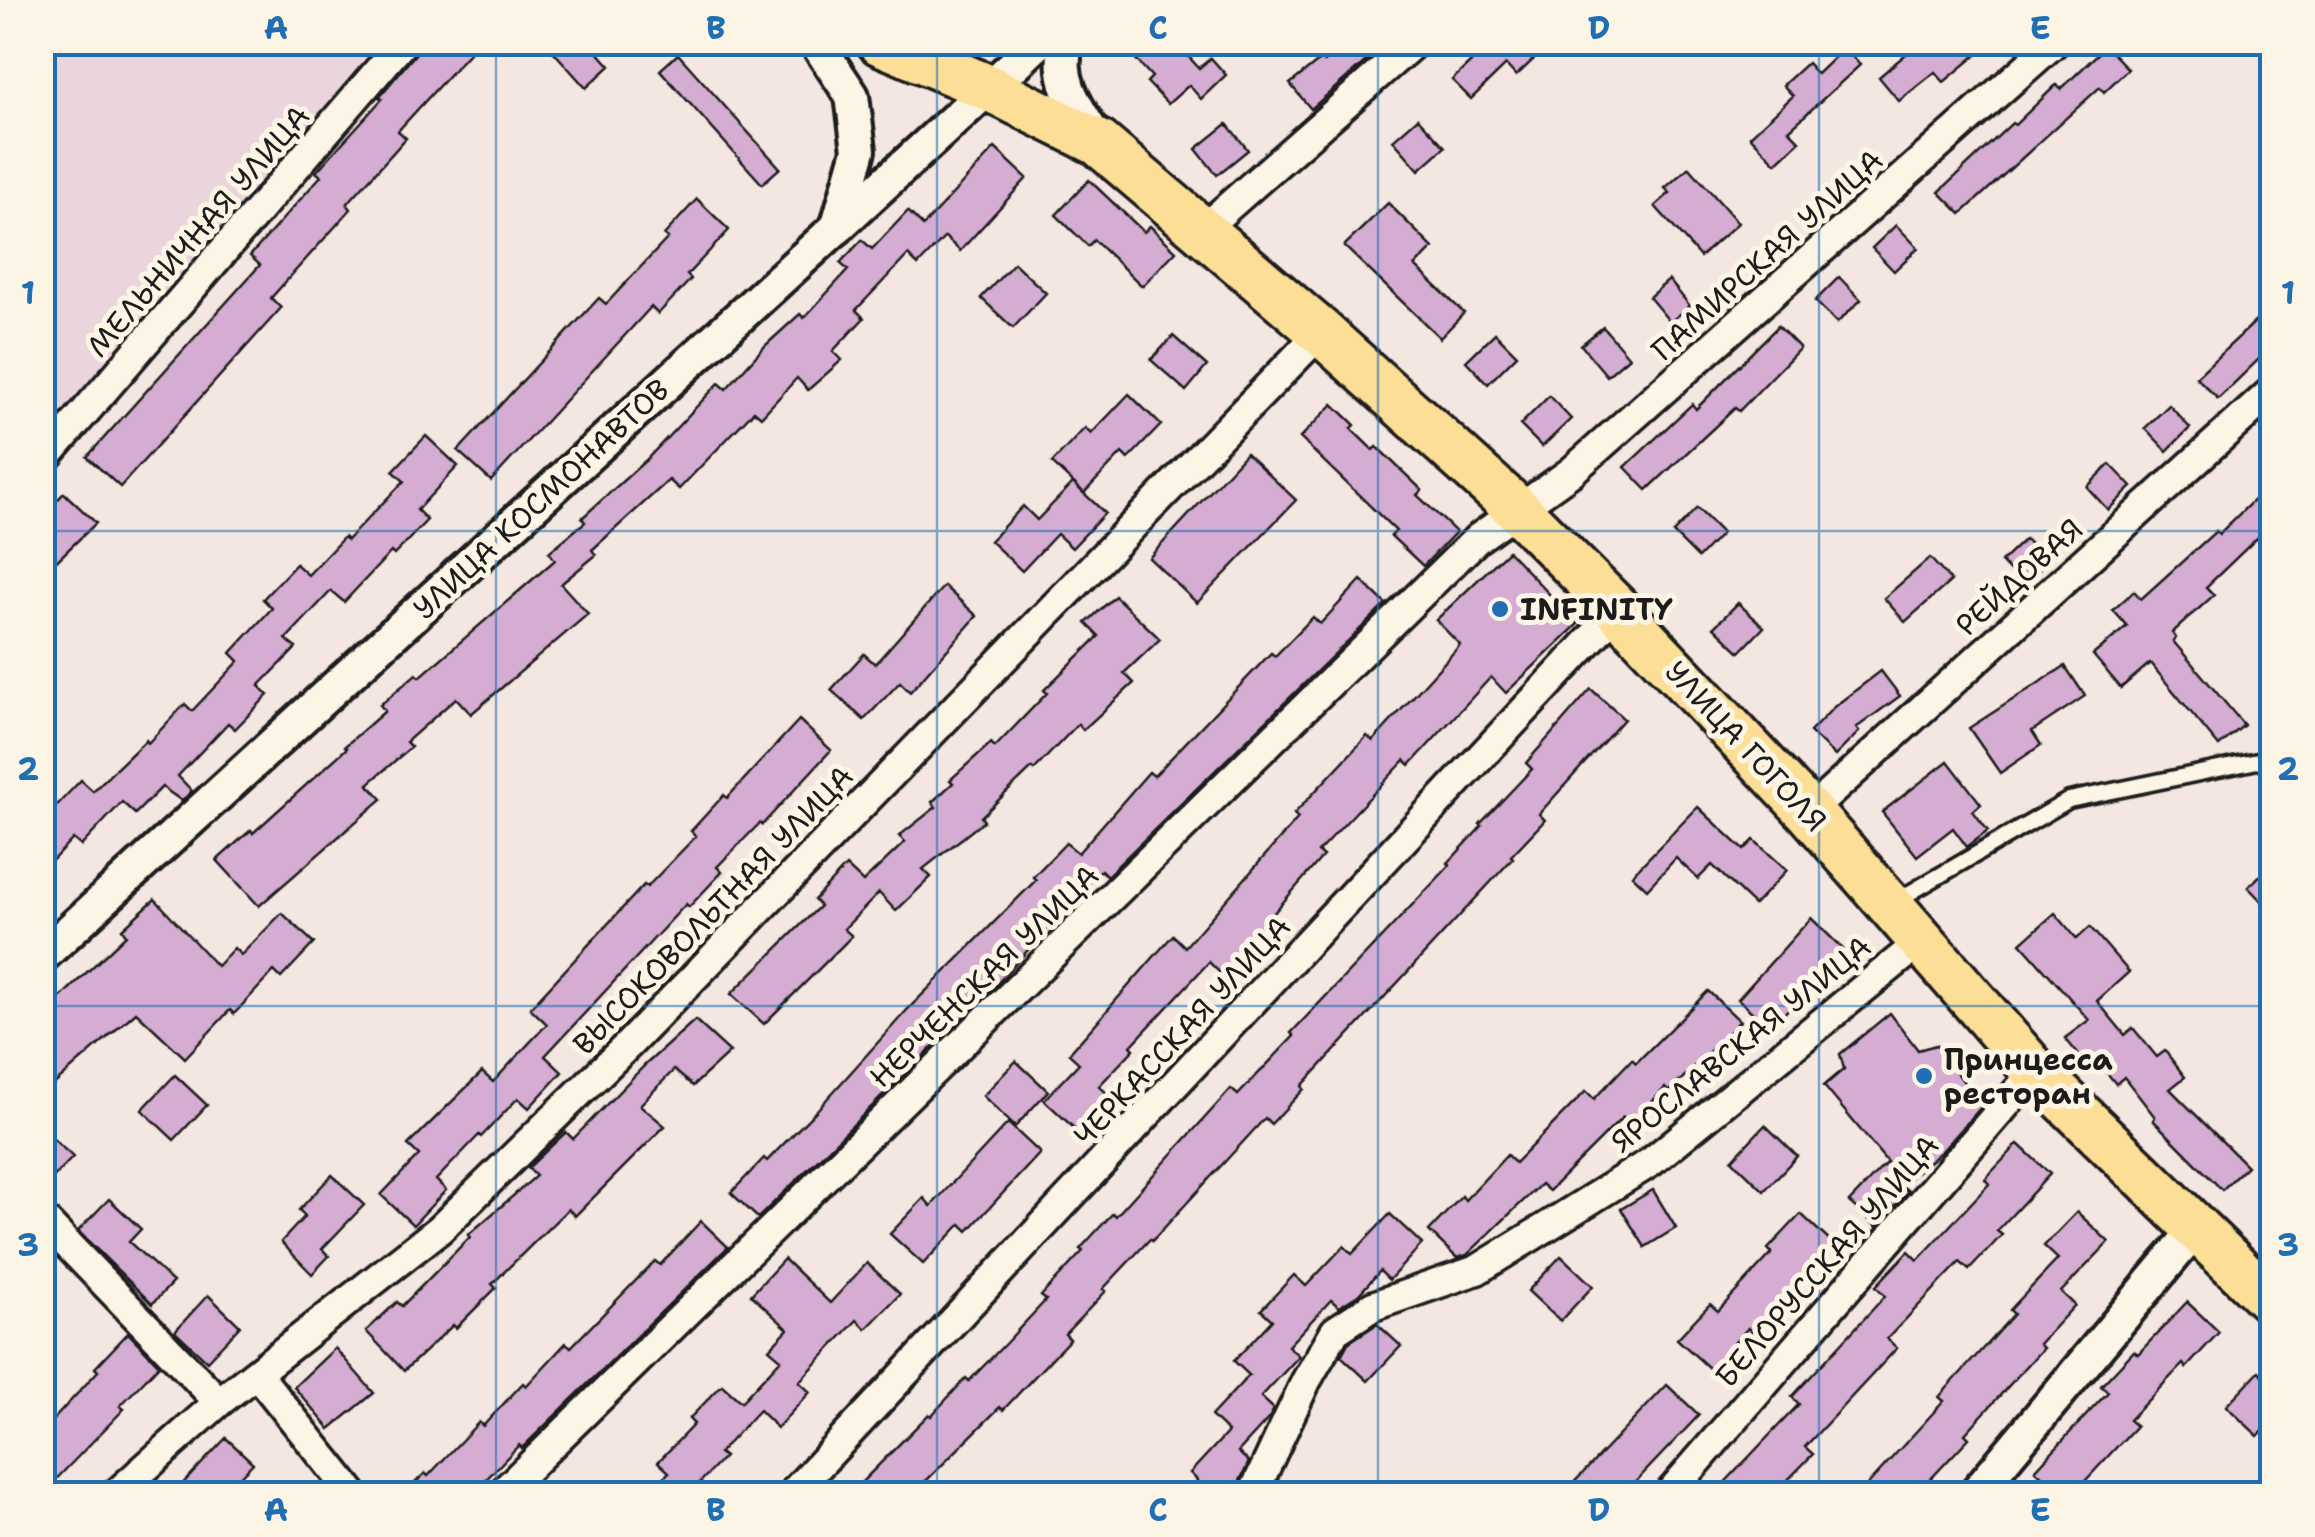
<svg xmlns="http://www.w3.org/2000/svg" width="2315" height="1537" font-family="'Shantell Sans',sans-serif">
<rect width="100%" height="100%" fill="#f4e6e1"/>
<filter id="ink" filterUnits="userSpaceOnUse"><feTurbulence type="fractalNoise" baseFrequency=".01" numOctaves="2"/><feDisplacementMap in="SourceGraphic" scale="20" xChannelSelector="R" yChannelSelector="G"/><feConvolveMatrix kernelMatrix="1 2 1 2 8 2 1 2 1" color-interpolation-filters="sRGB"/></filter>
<g filter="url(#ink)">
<polygon fill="#ebd5dc" points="43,43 397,43 186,284 43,438"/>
<g fill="#d5acd2" stroke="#1c1c1c" stroke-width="2.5">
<polygon points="420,42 479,42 398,131 406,138 347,204 351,209 271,298 281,308 120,487 87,457 260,265 250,256 321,176 316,172 382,99 379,97 416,53"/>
<polygon points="545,42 589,42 610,66 586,88"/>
<polygon points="1120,42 1175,42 1199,68 1211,58 1226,75 1201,99 1189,85 1168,104 1147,82 1152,77"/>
<polygon points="1346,42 1388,42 1311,109 1290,84 1321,59 1324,62"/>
<polygon points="1492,42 1552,42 1516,76 1506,65 1471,99 1452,80"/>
<polygon points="1920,42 1992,42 1944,82 1935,72 1899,101 1879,77"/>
<polygon points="2106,46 2128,69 2104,92 2100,87 1961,214 1939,192 2012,123 2015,125 2056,85 2061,89"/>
<polygon points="1844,48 1860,65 1789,130 1800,141 1776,163 1750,136 1793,96 1783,85 1807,63 1817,74"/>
<polygon points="678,54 780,168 762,184 660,70"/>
<polygon points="1418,118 1445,147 1419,170 1393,140"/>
<polygon points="1227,124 1248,150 1217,175 1196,149"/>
<polygon points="995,148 1027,178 960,251 945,237 918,265 908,255 856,310 864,318 833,351 842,360 808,390 797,378 761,417 754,411 679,489 669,480 592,550 596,555 561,584 588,614 471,714 456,698 406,742 411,747 368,784 382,799 259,906 217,860 251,830 253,833 347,748 345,746 385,711 380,705 416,674 420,677 555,560 549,552 585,522 582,518 646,460 719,383 726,389 766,345 800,314 804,318 848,270 840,263 862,240 872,249 908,211 923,226"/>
<polygon points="1689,167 1738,223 1700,257 1655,206 1670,193 1665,188"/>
<polygon points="1089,180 1144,232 1150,226 1176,251 1142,286 1094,240 1088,246 1056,215"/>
<polygon points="697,199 729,230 687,275 691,279 658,314 651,307 491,481 458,451 599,298 606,304 668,238 664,235"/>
<polygon points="1388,203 1433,248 1415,266 1464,313 1440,338 1344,246"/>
<polygon points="1896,225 1918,248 1894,271 1872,248"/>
<polygon points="1014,263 1046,293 1013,328 981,298"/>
<polygon points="1839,277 1861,300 1837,323 1815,301"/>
<polygon points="1669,280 1690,306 1670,322 1649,297"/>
<polygon points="2272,306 2272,367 2262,356 2218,399 2196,377"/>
<polygon points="1778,326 1800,348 1739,411 1735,408 1647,490 1625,467 1692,404 1696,409"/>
<polygon points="1603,327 1629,357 1607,376 1581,345"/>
<polygon points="1495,333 1517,355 1488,384 1466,361"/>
<polygon points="1173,336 1207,366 1186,391 1151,360"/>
<polygon points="1129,394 1161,425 1128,459 1122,453 1084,493 1052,463 1085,428 1091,434"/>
<polygon points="1549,396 1571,419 1542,447 1520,425"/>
<polygon points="1333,404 1355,425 1351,429 1373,450 1377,447 1422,490 1417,495 1456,532 1423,566 1391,536 1396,531 1300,438"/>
<polygon points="2169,405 2190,428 2167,451 2145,428"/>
<polygon points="426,436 458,466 417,510 427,520 394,555 391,552 344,602 331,591 286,639 296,648 259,686 268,695 235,729 228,723 178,776 192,791 182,801 162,787 135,814 122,802 81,846 73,839 42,871 42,821 81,780 93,791 146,740 148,743 185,704 192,711 239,661 231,653 272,608 263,599 296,564 308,575 344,537 347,540 404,481 393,471"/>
<polygon points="1246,453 1296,500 1197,603 1149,558"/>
<polygon points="2110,464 2132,487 2108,510 2087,487"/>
<polygon points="2272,482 2272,528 2259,540 2257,538 2206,587 2214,595 2172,633 2176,638 2173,641 2244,725 2219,746 2150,663 2121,688 2093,655 2127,626 2113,610 2134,591 2141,599 2216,531 2219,534"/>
<polygon points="1073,483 1105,513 1072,548 1057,534 1022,571 990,541 1023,506 1037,520"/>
<polygon points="64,493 96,523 42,575 42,515"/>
<polygon points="1697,508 1722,533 1698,558 1673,533"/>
<polygon points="2025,539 2047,562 2023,585 2001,562"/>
<polygon points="1508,551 1578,624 1506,693 1491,677 1410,765 1405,760 1318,852 1323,856 1221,974 1209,962 1131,1046 1134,1049 1099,1086 1109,1095 1076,1130 1044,1100 1079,1063 1069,1054 1173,935 1185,947 1298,818 1294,814 1367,736 1373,741 1460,645 1436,620"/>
<polygon points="1930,558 1951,581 1905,622 1884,598"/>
<polygon points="1361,580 1386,604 1107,876 1101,870 995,986 758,1218 731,1193 764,1158 767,1161 817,1110 908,1009 1036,880 1033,877 1066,843 1078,853 1149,772 1154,776 1271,653 1275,656 1313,617 1320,624"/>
<polygon points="944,586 977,616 910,692 900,682 864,720 831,690 864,654 875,664"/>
<polygon points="1115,596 1160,639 1124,673 1134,683 1083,730 1078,724 1034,770 1032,768 981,817 984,821 923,869 931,877 896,911 879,893 844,929 852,936 764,1024 731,994 820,906 814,900 846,866 863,882 905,842 899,836 936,807 932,802 953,783 950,780 991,743 995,747 1047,693 1044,690 1099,636 1086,623"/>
<polygon points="1738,603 1764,627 1740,652 1714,627"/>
<polygon points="2065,666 2085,696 2032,731 2041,745 2000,773 1969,728"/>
<polygon points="1881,671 1900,696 1856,728 1859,732 1835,756 1810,732 1835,706"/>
<polygon points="1591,689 1624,719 1539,814 1545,820 1511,856 1513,858 1302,1086 1304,1089 1271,1124 1265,1118 1152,1241 1150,1239 1103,1289 1106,1291 1065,1334 1070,1339 1003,1410 1000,1407 928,1479 910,1494 850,1494 929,1414 931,1416 966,1378 969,1381 1004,1345 1046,1300 1041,1296 1083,1251 1080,1249 1113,1213 1116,1216 1231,1089 1238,1095 1294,1036 1291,1033 1450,865 1448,863 1482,826 1480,824 1532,769 1526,763"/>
<polygon points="799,720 831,750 762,825 760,823 717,867 722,872 689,907 686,904 545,1056 562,1072 529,1108 518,1098 481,1137 479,1135 436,1180 446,1190 413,1225 381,1195 419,1155 408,1145 482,1072 493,1082 547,1024 530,1008 644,885 647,887 696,836 691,831 724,795 727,798"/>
<polygon points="1948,761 1981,804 1973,811 1988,831 1967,847 1953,828 1917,856 1882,812"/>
<polygon points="1698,807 1744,850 1754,840 1787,870 1754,905 1712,865 1698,879 1676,858 1647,889 1632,875"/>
<polygon points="2272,864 2272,912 2248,887"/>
<polygon points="155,899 217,966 234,948 241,955 282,913 314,943 281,978 274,971 234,1014 230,1010 185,1058 136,1012 42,1095 43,1014 126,935 122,929"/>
<polygon points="2055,913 2077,939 2090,927 2129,972 2097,1001 2125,1035 2133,1028 2157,1057 2165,1051 2185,1077 2170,1089 2247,1166 2222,1190 2153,1120 2155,1117 2124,1077 2116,1084 2094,1057 2086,1064 2065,1038 2089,1020 2021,943"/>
<polygon points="1811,918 1843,949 1770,1029 1738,999"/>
<polygon points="1708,991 1740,1021 1669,1092 1665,1088 1631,1124 1623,1117 1549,1191 1541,1184 1467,1255 1457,1258 1429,1231 1462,1196 1465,1200 1507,1155 1515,1163 1586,1091 1594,1099 1632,1059 1636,1063"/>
<polygon points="1890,1013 1918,1050 1936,1045 1982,1106 1942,1151 1901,1185 1908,1191 1877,1227 1849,1202 1887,1162 1824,1086 1844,1069 1840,1054"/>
<polygon points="695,1020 730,1052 693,1086 674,1070 640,1105 665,1126 575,1216 568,1209 492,1284 496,1288 456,1328 453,1325 404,1371 366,1331 397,1302 402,1306 470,1237 468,1235 536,1176 528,1168 566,1132 573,1139 644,1066"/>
<polygon points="1016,1061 1048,1091 1015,1127 983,1096"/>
<polygon points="175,1075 207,1105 174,1140 142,1110"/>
<polygon points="1008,1123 1040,1153 968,1231 961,1224 923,1264 890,1234 924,1198 931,1206"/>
<polygon points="1765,1125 1797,1156 1764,1191 1732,1160"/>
<polygon points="42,1129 73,1157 42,1189"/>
<polygon points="2018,1144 2050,1174 1997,1231 2002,1235 1969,1270 1960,1262 1887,1339 1897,1348 1805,1447 1813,1454 1774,1494 1714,1494 1799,1404 1792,1397 1885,1296 1876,1286 1909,1251 1918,1260 1989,1184 1985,1179"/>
<polygon points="332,1175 364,1205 322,1249 329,1256 312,1274 281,1242 305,1216 299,1210"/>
<polygon points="1653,1190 1676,1228 1645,1247 1621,1209"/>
<polygon points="109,1199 141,1229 129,1242 173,1282 152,1304 78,1231"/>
<polygon points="2077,1212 2109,1242 2061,1292 2075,1305 2039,1344 2043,1348 1965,1434 1969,1438 1926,1484 1937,1494 1859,1494 1944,1401 1939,1397 2014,1314 2010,1310 2058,1259 2044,1246"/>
<polygon points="1390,1214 1422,1244 1389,1280 1380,1271 1358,1295 1339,1307 1331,1300 1288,1346 1299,1356 1261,1397 1274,1409 1269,1418 1238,1452 1249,1462 1237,1487 1230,1494 1185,1494 1198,1481 1190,1473 1228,1432 1211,1416 1249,1375 1234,1361 1272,1320 1261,1310 1294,1275 1306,1286 1344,1246 1352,1254"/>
<polygon points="1801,1214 1833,1244 1784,1296 1788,1300 1755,1335 1748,1328 1710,1369 1677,1339 1710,1304 1718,1311 1772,1253 1768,1249"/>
<polygon points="701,1221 728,1247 522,1448 519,1445 472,1494 404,1494 425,1473 428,1476 479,1422 483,1426 523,1383 526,1386 566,1343 571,1347 655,1261 660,1265"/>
<polygon points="1561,1256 1593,1286 1560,1321 1528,1291"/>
<polygon points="784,1259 830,1303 867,1263 900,1294 866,1329 857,1320 799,1382 810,1392 777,1428 759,1410 719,1453 724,1457 689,1494 648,1494 669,1472 658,1462 694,1424 689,1419 722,1385 741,1402 781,1359 769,1349 788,1329 751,1295"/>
<polygon points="208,1295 240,1326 207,1361 175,1331"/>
<polygon points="2187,1302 2219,1332 2186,1368 2183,1364 2129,1420 2136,1426 2073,1494 2032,1494 2046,1480 2035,1470 2108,1392 2101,1386 2134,1351 2138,1354"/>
<polygon points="1377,1324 1401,1346 1368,1381 1341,1356 1348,1343"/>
<polygon points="128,1333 159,1365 120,1406 124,1409 42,1494 42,1432 98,1371 95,1368"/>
<polygon points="335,1348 374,1393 330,1429 294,1387"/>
<polygon points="2259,1371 2272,1385 2272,1421 2258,1436 2226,1406"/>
<polygon points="1667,1385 1699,1415 1624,1494 1563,1494"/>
<polygon points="226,1438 253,1463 223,1494 173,1494"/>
</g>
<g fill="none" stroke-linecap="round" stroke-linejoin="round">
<defs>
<polyline id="service" points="1896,901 2069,800 2272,758"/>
<g id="minor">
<polyline points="1202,230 1415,42"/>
<polyline points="42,462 403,42"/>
<polyline points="1809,812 2272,391"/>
<polyline points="42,1218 219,1402"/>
<polyline points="257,1374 353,1494"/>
<polyline points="116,1494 219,1402 440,1229 629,1044 1321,332"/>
<polyline points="501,1494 1477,539 1571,472 2055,42"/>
<polyline points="792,1494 1618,610"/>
<polyline points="1253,1494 1306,1381 1335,1331 1373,1306 1477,1270 1651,1162 1923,940"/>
<polyline points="1669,1494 2035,1071"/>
</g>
<g id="tertiary">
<polyline points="816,42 852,96 859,150 837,228"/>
<path d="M1067 42C1054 80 1080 112 1099 143"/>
<polyline points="42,956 1039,42"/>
<polyline points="1975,1494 2196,1229"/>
</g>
<polyline id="trunk" points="880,42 989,88 1099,143 1321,332 1517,509 1618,610 1809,812 2035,1071 2272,1302"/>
</defs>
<use href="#service" stroke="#1c1c1c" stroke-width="21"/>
<use href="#minor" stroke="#1c1c1c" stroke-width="35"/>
<use href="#tertiary" stroke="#1c1c1c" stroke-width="40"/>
<use href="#trunk" stroke="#1c1c1c" stroke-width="52"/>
<use href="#service" stroke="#fcf5e5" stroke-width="14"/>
<use href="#minor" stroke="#fcf5e5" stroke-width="28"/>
<use href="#tertiary" stroke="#fcf5e5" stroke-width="32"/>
<use href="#trunk" stroke="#fcde96" stroke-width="45"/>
</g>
</g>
<path fill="none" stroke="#1f6fb2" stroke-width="2.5" stroke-opacity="0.55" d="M496 42V1494M937 42V1494M1378 42V1494M1819 42V1494M42 531H2272M42 1006H2272"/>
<g fill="#1f6fb2" stroke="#fcf5e5" stroke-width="4">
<circle cx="1500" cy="609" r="10"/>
<circle cx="1924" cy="1076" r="10"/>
</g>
<g text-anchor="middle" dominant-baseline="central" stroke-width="10" stroke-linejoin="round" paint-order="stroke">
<g font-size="30" fill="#1c1c1c" stroke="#fcf5e5">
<text transform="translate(198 231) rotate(-49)">МЕЛЬНИЧНАЯ УЛИЦА</text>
<text transform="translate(1767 255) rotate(-42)">ПАМИРСКАЯ УЛИЦА</text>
<text transform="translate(541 499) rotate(-43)">УЛИЦА КОСМОНАВТОВ</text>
<text transform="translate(2019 577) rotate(-42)">РЕЙДОВАЯ</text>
<text transform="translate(1746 746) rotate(47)">УЛИЦА ГОГОЛЯ</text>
<text transform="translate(713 910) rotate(-46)">ВЫСОКОВОЛЬТНАЯ УЛИЦА</text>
<text transform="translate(984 976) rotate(-44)">НЕРЧЕНСКАЯ УЛИЦА</text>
<text transform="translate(1182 1031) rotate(-47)">ЧЕРКАССКАЯ УЛИЦА</text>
<text transform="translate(1741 1044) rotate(-39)">ЯРОСЛАВСКАЯ УЛИЦА</text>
<text transform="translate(1827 1261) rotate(-49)">БЕЛОРУССКАЯ УЛИЦА</text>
</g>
<g font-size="30" font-weight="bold" fill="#1c1c1c" stroke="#fcf5e5" text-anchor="start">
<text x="1520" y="609">INFINITY</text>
<text x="1944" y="1059">Принцесса<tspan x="1944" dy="34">ресторан</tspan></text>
</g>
</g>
<rect width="2315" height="1537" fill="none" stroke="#fcf5e5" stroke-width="110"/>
<rect x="55" y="55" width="2205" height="1427" fill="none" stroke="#1f6fb2" stroke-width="4"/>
<g font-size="32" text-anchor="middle" font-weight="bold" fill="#1f6fb2">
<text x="276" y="39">A</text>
<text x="716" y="39">B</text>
<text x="1158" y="39">C</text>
<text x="1599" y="39">D</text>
<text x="2040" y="39">E</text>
<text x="28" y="304">1</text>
<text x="2288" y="304">1</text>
<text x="28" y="780">2</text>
<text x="2288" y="780">2</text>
<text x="28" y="1256">3</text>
<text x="2288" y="1256">3</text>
<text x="276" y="1521">A</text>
<text x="716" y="1521">B</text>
<text x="1158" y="1521">C</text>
<text x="1599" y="1521">D</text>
<text x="2040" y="1521">E</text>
</g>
</svg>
